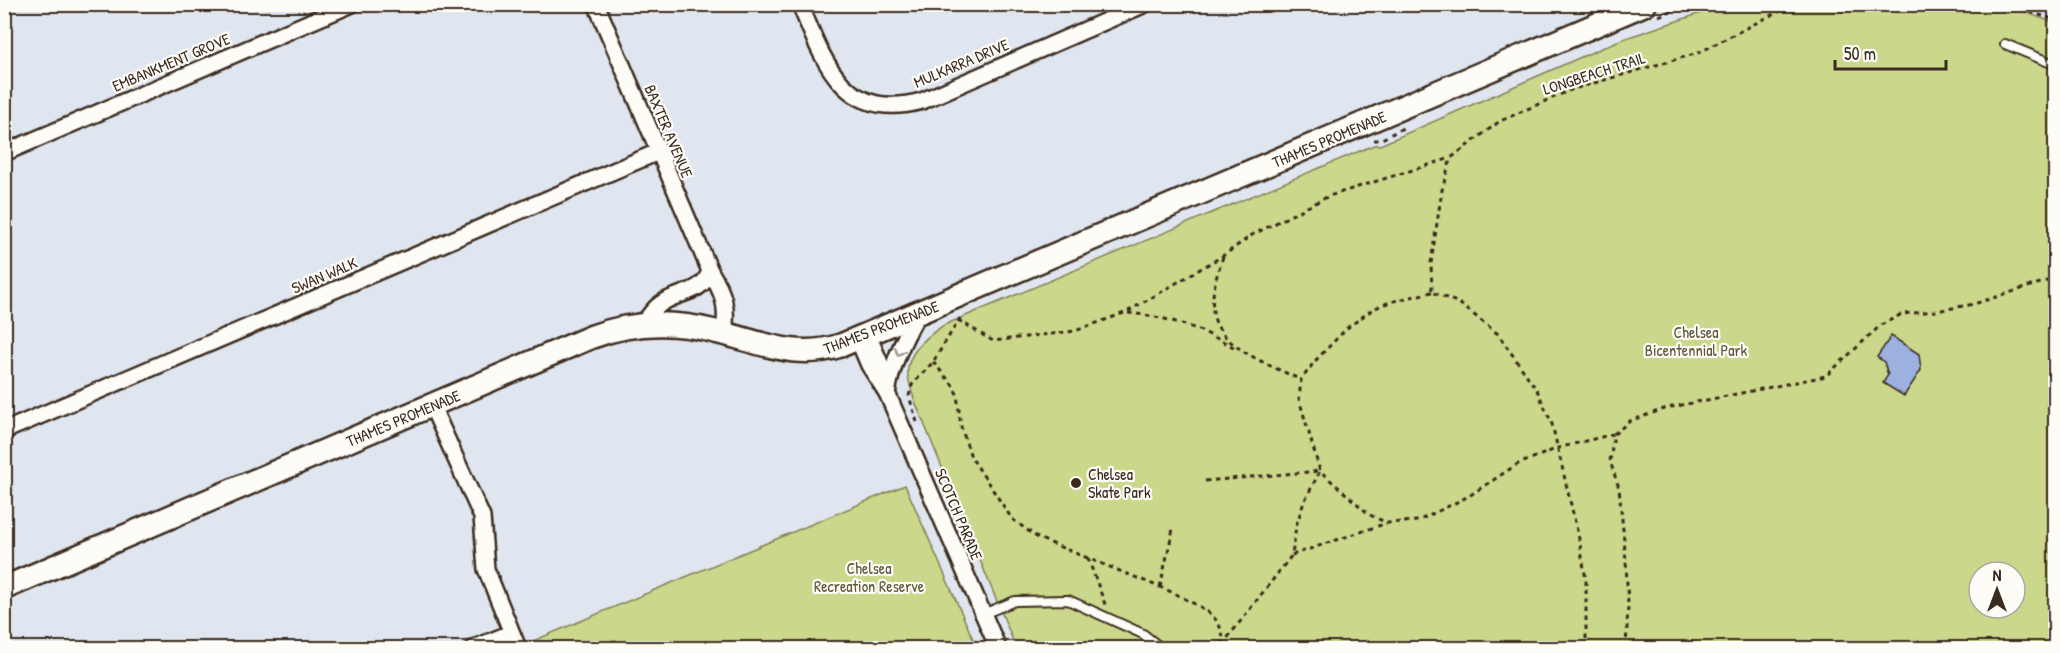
<svg xmlns="http://www.w3.org/2000/svg" width="2060" height="653" font-family="'Patrick Hand',sans-serif">
<rect width="100%" height="100%" fill="#e0e6f0"/>
<filter id="ink" filterUnits="userSpaceOnUse"><feTurbulence type="fractalNoise" baseFrequency=".0167" numOctaves="2"/><feDisplacementMap in="SourceGraphic" scale="12" xChannelSelector="R" yChannelSelector="G"/><feConvolveMatrix kernelMatrix="1 2 1 2 8 2 1 2 1" color-interpolation-filters="sRGB"/></filter>
<g filter="url(#ink)">
<g fill="#cbd78a" stroke="#838054" stroke-width="1.5" fill-rule="evenodd">
<path d="M1725 5H2005L2055 23V648H1016L914 399C912 392 909 384 908 376 905 354 927 336 944 325L1374 145H1380L1620 40ZM1979 572H2015V608H1979Z"/>
<polygon points="905,485 977,648 531,648 528,643"/>
</g>
<polygon fill="#9cb1df" stroke="#3b2a1e" stroke-width="1.5" points="1891,336 1919,354 1921,370 1904,396 1883,383 1888,375 1884,362 1877,357"/>
<g fill="none" stroke-linecap="round" stroke-linejoin="round">
<defs>
<g id="lane">
<polyline points="2005,44 2056,65"/>
<polyline points="983,614 1015,601 1068,600 1143,634 1161,648"/>
</g>
<g id="street">
<path d="M596 4 710 271C724 294 728 307 724 333"/>
<path d="M800 4C824 63 844 122 922 101L1145 4"/>
<polyline points="4,153 352,4"/>
<path d="M642 325C647 319 652 311 658 306 674 291 702 296 710 271"/>
<polyline points="868,335 880,363 885,381"/>
<polyline points="858,339 869,365 887,393 998,648"/>
<path d="M887 393C892 364 903 339 918 314"/>
<polyline points="432,406 482,517 486,569 518,648"/>
<polyline points="4,431 658,152"/>
<polyline points="474,648 511,633"/>
</g>
<path id="secondary" d="M4 588 591 337C631 322 673 321 713 331 759 341 795 361 842 345L1645 4"/>
</defs>
<use href="#lane" stroke="#3b2a1e" stroke-width="12"/>
<use href="#street" stroke="#3b2a1e" stroke-width="20"/>
<use href="#secondary" stroke="#3b2a1e" stroke-width="27"/>
<g stroke="#3b2a1e" stroke-width="3" stroke-dasharray="4.5 4.5" stroke-linecap="butt">
<polyline points="2014,4 2033,13 2056,20"/>
<polyline points="1659,16 1685,4"/>
<polyline points="1374,140 1380,140 1403,128"/>
<path d="M1223 257C1216 275 1207 307 1217 325 1231 352 1275 367 1301 380"/>
<polyline points="1432,292 1390,302 1373,309 1347,328 1315,361 1301,380 1299,399 1320,471 1370,515 1387,523 1418,521 1469,496 1516,465 1558,448 1613,434"/>
<path d="M1128 313C1169 317 1200 328 1235 348"/>
<polyline points="958,320 993,341 1075,331 1127,312 1224,255 1252,235 1329,196 1451,158"/>
<polyline points="933,362 952,384 957,394 961,427 971,457 1012,519 1038,538 1172,592 1206,610 1217,621 1222,631 1223,639 1219,648"/>
<polyline points="917,422 909,396 912,385 933,362 962,315"/>
<polyline points="1205,481 1320,471"/>
<polyline points="1292,555 1387,523"/>
<polyline points="1088,558 1106,607"/>
<polyline points="1160,587 1173,529"/>
<polyline points="1222,645 1292,555 1296,526 1304,502 1320,471"/>
<polyline points="1586,648 1586,580 1579,539 1552,424 1537,390 1498,334 1459,303 1432,292 1431,263 1442,190 1451,158 1500,121 1573,89 1698,53 1793,4"/>
<polyline points="1626,648 1628,606 1626,561 1619,488 1610,461 1614,434 1630,421 1667,408 1826,376 1881,325 1902,314 1936,311 1974,304 2056,278"/>
</g>
<use href="#lane" stroke="#fdfcf7" stroke-width="8"/>
<use href="#street" stroke="#fdfcf7" stroke-width="15"/>
<use href="#secondary" stroke="#fdfcf7" stroke-width="22"/>
</g>
<defs><path id="oneway-chevron" d="M-2-3.5L2.5 0L-2 3.5" fill="none" stroke-width="1.6" stroke-linecap="round" stroke-linejoin="round" transform="scale(1.5)"/></defs>
<use stroke="#9c938a" href="#oneway-chevron" transform="translate(899 352) rotate(111)"/>
</g>
<circle fill="#3b2a1e" stroke="#fdfcf7" stroke-width="2" cx="1076" cy="483" r="6"/>
<g text-anchor="middle" dominant-baseline="central" stroke-width="4.5" stroke-linejoin="round" paint-order="stroke">
<g font-size="16" fill="#3b2a1e" stroke="#fdfcf7">
<text transform="translate(171 62) rotate(-23)">EMBANKMENT GROVE</text>
<text transform="translate(961 63) rotate(-23)">MULKARRA DRIVE</text>
<text transform="translate(1594 73) rotate(-18)">LONGBEACH TRAIL</text>
<text transform="translate(669 131) rotate(67)">BAXTER AVENUE</text>
<text transform="translate(1329 139) rotate(-23)">THAMES PROMENADE</text>
<text transform="translate(324 275) rotate(-23)">SWAN WALK</text>
<text transform="translate(881 327) rotate(-21)">THAMES PROMENADE</text>
<text transform="translate(403 418) rotate(-23)">THAMES PROMENADE</text>
<text transform="translate(959 514) rotate(67)">SCOTCH PARADE</text>
</g>
<g font-size="16" fill="#5f5539" stroke="#fdfcf7">
<text x="1696" y="332">Chelsea<tspan x="1696" dy="18">Bicentennial Park</tspan></text>
<text x="869" y="568">Chelsea<tspan x="869" dy="18">Recreation Reserve</tspan></text>
</g>
<g font-size="16" fill="#3b2a1e" stroke="#fdfcf7" text-anchor="start">
<text x="1088" y="474">Chelsea<tspan x="1088" dy="18">Skate Park</tspan></text>
</g>
</g>
<rect width="2060" height="653" fill="none" stroke="#fdfcf7" stroke-width="24"/>
<rect x="12" y="12" width="2036" height="629" fill="none" stroke="#3b2a1e" stroke-width="2" filter="url(#ink)"/>
<g transform="translate(1997 590)"><circle r="28" fill="#fdfcf7" stroke="#afa8a0" stroke-width="1.5"/>
<path d="M0-4.5L10 22L0 15L-10 22Z" fill="#3b2a1e"/>
<text y="-9" font-size="16" font-weight="bold" text-anchor="middle" fill="#3b2a1e">N</text>
</g>
<path d="M1835 60v9h111v-9" fill="none" stroke="#3b2a1e" stroke-width="3"/>
<text x="1844" y="60" font-size="18" fill="#3b2a1e" stroke="#fdfcf7" stroke-width="4.5" paint-order="stroke">50 m</text>
</svg>
